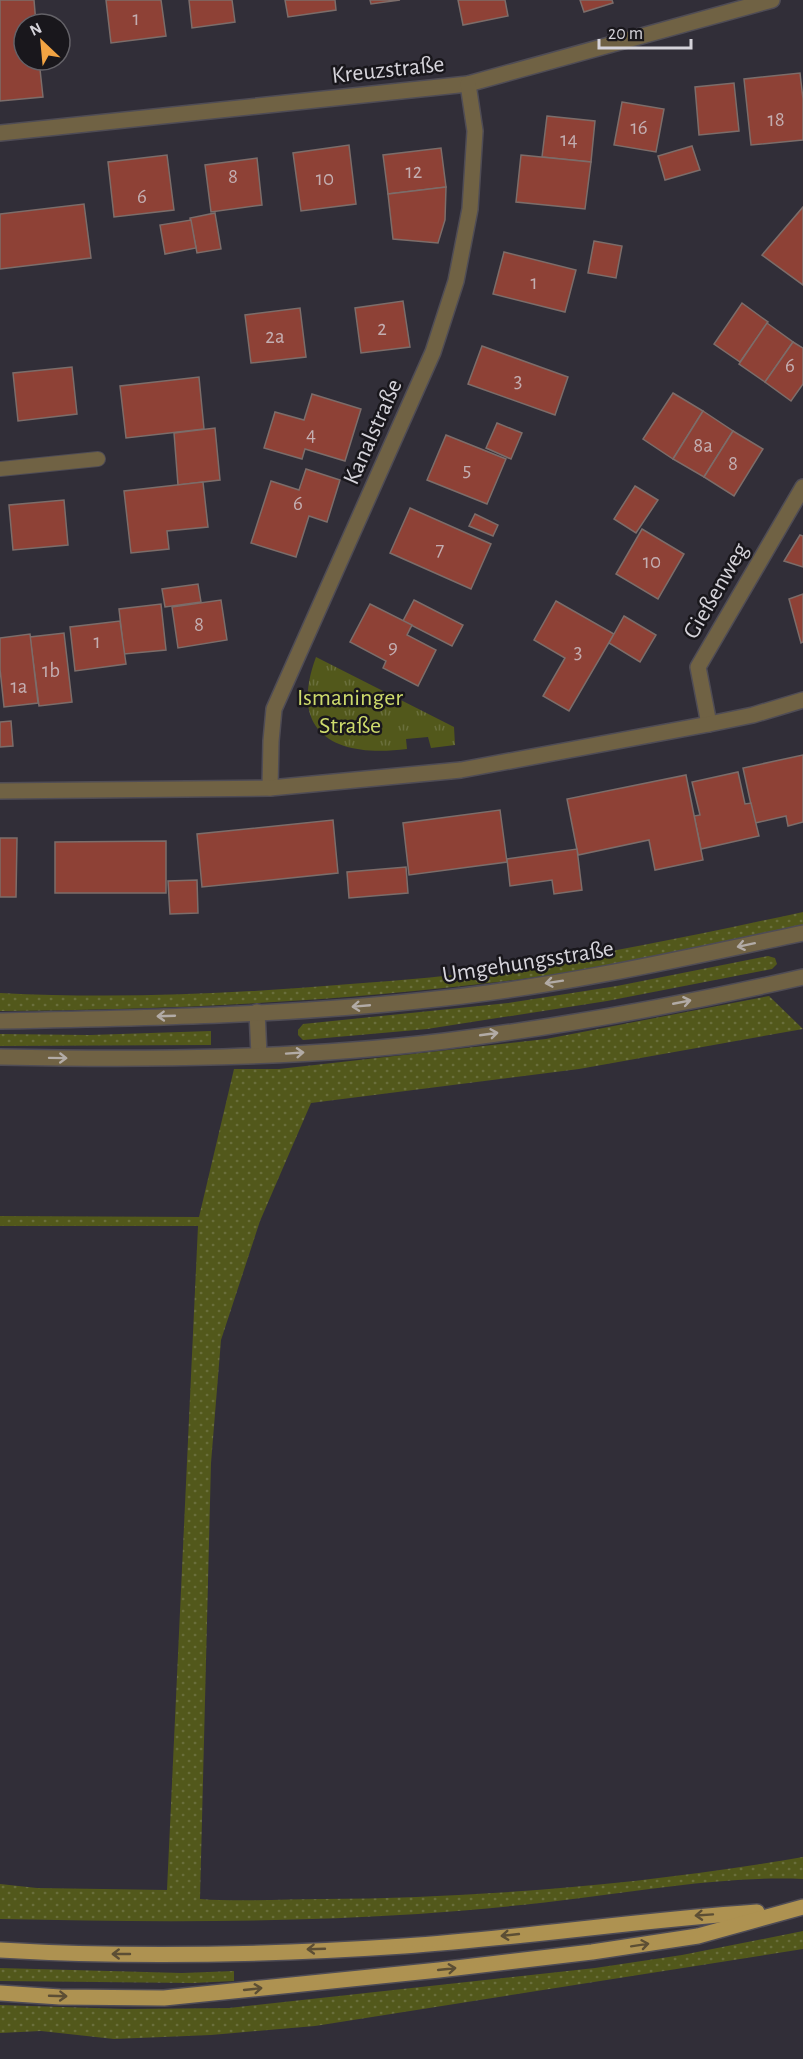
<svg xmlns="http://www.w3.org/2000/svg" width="803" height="2059" font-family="'Alegreya Sans',sans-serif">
<defs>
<pattern id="grass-dots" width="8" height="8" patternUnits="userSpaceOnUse" patternTransform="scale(1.5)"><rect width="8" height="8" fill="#52581b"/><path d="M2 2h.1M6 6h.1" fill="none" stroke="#6a6f3c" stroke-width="1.8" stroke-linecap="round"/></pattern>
<pattern id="park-tufts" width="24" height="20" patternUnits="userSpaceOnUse" patternTransform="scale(1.5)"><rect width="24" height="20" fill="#52581b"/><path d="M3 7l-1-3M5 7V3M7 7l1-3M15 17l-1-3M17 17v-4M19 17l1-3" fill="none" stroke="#6a6f3c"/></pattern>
</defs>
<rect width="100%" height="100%" fill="#312e38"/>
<g fill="url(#grass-dots)">
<path d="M803 912V925C710 945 616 967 522 979 349 1001 174 1010 0 1011V993C117 999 233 994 350 984 407 980 465 975 522 966 616 952 710 932 803 912Z"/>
<polygon points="768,956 775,958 777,964 772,969 607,1001 427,1029 303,1040 298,1035 298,1030 303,1024 508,1003 617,986"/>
<path d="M769 996 803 1029 579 1069 311 1103 260 1221 221 1340 211 1463 200 1899C240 1902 283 1899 323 1899 483 1898 645 1884 803 1857V1879C728 1876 655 1889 581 1898 528 1905 473 1910 418 1914 280 1923 139 1922 0 1919V1884L37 1888 167 1890 198 1226H0V1216L199 1217 234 1069H279L546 1039Z"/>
<polygon points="211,1031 211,1045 0,1046 0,1034 90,1035"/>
<polygon points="803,1931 803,1949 315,2026 211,2035 114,2039 41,2031 0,2033 0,2005 126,2009 229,2008 595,1968 682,1955"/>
<polygon points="0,1968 182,1973 234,1971 234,1981 193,1983 0,1981"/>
</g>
<path fill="url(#park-tufts)" d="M316 657 454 727 455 745 431 748 428 737 406 739 407 749C338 758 287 735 316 657Z"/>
<g fill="#8e4136" stroke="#7c6d6a" stroke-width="1.5">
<polygon points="0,0 34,0 36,24 24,24 24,60 39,60 43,97 0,101"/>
<polygon points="106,0 161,0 166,36 111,43"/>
<polygon points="189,0 232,0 235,22 192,28"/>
<polygon points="285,0 335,0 336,10 288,17"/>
<polygon points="370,0 400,0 371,4"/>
<polygon points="458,0 505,0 508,16 463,25"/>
<polygon points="580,0 612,0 613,3 584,12"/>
<polygon points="800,73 803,99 803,140 751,145 744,79"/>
<polygon points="734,83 739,131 699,135 695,87"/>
<polygon points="622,102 664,109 656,152 614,145"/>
<polygon points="547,116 595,121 591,162 542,157"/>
<polygon points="349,145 356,204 301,211 293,153"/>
<polygon points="692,146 700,170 665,180 658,156"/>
<polygon points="441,148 446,187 388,194 383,155"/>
<polygon points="167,155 174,210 114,217 108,162"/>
<polygon points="521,155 591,162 585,209 516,202"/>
<polygon points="257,158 262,205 211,212 205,165"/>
<polygon points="446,187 445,220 438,243 393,239 388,194"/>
<polygon points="84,204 91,258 0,269 0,214"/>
<polygon points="803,207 803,285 762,255"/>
<polygon points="215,213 221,249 197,253 190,218"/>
<polygon points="191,220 196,248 165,254 160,225"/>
<polygon points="594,241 622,246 616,278 588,273"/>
<polygon points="504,252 576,270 565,312 493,294"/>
<polygon points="403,301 410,347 361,353 355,308"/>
<polygon points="742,303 768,322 740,362 714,344"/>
<polygon points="300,308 306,357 251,363 245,315"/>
<polygon points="767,323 793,342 765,382 739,364"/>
<polygon points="793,342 803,348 803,384 791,401 765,382"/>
<polygon points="482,346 568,377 555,415 468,384"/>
<polygon points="72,367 77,414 18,421 13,373"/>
<polygon points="199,377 204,429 126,438 120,386"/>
<polygon points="673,393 703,411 673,459 643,439"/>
<polygon points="312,394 361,409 345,461 305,449 302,459 264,448 275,412 304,420"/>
<polygon points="703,411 733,431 704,477 673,459"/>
<polygon points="497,423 522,433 511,459 486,448"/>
<polygon points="215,428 220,480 178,485 174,433"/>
<polygon points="733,431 763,449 734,496 704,477"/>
<polygon points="446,435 506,459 487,504 427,480"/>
<polygon points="306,469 340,480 327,522 309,516 296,557 251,543 271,481 299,490"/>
<polygon points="203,482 208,527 167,531 169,549 131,553 124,491"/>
<polygon points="635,486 658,500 636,533 614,519"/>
<polygon points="64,500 68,545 13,550 9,505"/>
<polygon points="410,508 491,544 471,589 390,553"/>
<polygon points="475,514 498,525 493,536 469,526"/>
<polygon points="642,529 684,554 658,599 616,574"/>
<polygon points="800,535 803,536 803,567 784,561"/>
<polygon points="198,584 201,602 165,607 162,589"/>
<polygon points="803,594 803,642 801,643 789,599"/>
<polygon points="221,600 227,640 178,648 172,607"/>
<polygon points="414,600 463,625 452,646 403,621"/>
<polygon points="556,601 614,634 569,711 543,696 565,658 534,640"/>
<polygon points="161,604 166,650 124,654 119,609"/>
<polygon points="370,604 412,625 407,635 436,650 418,686 383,668 386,661 350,642"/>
<polygon points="624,616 656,635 640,662 609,643"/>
<polygon points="120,621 126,664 75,671 70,627"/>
<polygon points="64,633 72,702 39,706 30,637"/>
<polygon points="30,634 38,703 4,707 0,669 0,638"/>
<polygon points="11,721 13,746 0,747 0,722"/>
<polygon points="803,755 803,822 788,826 786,816 755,823 743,768"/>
<polygon points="738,772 745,804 751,803 759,836 701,849 694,816 700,815 692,782"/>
<polygon points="686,775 703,860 655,870 649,840 578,855 567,799"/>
<polygon points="500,810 507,862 409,875 403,823"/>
<polygon points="333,820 338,873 202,887 197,834"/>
<polygon points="0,838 17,838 16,897 0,897"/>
<polygon points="166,841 166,893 55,893 55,842"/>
<polygon points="577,849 582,890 554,894 552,880 510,886 507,859"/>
<polygon points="406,867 408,893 349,898 347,872"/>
<polygon points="197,880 198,913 170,914 168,881"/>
</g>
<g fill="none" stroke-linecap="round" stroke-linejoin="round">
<defs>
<polyline id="service" points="0,469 98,459"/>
<g id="minor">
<polyline points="0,133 468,84 772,0"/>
<polyline points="709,724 698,667 803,487"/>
<polyline points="270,788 271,741 274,709 433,352 456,281 470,209 475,131 468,84"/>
<polyline points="0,791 270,788 461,770 709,724 753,715 803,700"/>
<polyline points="257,1012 259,1055"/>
<path d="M0 1021C148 1018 298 1015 445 998 566 985 685 958 803 933"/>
<path d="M0 1057C148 1060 298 1059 445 1041 565 1026 685 1004 803 977"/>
</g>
<g id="primary">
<path d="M0 1950C134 1958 270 1955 404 1946 522 1938 639 1920 757 1912"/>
<polyline points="0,1993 60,1997 164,1998 439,1970 592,1952 698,1936 803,1907"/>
</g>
</defs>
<use href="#service" stroke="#4f4c55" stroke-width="16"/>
<use href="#minor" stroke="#4f4c55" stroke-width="18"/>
<use href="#primary" stroke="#4f4c55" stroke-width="18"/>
<use href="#service" stroke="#706244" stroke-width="14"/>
<use href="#minor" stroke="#706244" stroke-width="15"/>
<use href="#primary" stroke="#ae9251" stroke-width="15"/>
</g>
<defs><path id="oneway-shaft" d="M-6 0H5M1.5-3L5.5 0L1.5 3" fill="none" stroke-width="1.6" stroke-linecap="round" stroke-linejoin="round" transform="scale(1.5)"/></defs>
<g stroke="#b2aba6">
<use href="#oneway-shaft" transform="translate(746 945) rotate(168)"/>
<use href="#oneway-shaft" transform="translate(554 982) rotate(171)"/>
<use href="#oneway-shaft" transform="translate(682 1002) rotate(-11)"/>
<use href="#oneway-shaft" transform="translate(361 1006) rotate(175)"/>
<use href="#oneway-shaft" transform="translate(166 1016) rotate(178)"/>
<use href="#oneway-shaft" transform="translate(489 1034) rotate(-8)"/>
<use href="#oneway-shaft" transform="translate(295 1053) rotate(-4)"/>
<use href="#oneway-shaft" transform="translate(58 1058) rotate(1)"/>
</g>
<g stroke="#5c4e34">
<use href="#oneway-shaft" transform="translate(704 1915) rotate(176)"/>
<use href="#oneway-shaft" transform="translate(510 1935) rotate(174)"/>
<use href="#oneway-shaft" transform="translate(640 1945) rotate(-9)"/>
<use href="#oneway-shaft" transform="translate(316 1949) rotate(178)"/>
<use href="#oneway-shaft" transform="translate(121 1954) rotate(-180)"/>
<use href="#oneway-shaft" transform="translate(447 1969) rotate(-6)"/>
<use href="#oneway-shaft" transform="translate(253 1989) rotate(-6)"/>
<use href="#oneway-shaft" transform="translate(58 1996) rotate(2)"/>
</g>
<g text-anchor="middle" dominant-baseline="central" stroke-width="5" stroke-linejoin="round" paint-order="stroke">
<g font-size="21" fill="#c3aeb1">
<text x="136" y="18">1</text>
<text x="776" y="119">18</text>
<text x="639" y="127">16</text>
<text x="569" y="139">14</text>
<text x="414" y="171">12</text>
<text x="233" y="176">8</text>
<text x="325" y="178">10</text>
<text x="142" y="196">6</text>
<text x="534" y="282">1</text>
<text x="382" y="328">2</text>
<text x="275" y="336">2a</text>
<text x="790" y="365">6</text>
<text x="518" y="380">3</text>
<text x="311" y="434">4</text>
<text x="703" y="445">8a</text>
<text x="733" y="463">8</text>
<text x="467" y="469">5</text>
<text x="298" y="503">6</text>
<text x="440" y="549">7</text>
<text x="652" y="561">10</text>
<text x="199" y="624">8</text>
<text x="97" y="641">1</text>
<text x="393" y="646">9</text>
<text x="578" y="651">3</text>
<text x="51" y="670">1b</text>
<text x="19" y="686">1a</text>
</g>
<g font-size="24" fill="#d5d3da" stroke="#19171c">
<text transform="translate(388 70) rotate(-6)">Kreuzstraße</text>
<text transform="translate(373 432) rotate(-66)">Kanalstraße</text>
<text transform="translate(716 591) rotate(-60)">Gießenweg</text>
<text transform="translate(528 962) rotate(-9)">Umgehungsstraße</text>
</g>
<g font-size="24" fill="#cedb6c" stroke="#19171c">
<text x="350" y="698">Ismaninger<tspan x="350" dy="28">Straße</tspan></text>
</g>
</g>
<g transform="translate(42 42) rotate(334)"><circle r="28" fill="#19171c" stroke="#646268" stroke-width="1.5"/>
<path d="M0-4.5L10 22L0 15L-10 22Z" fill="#f3a443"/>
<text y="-9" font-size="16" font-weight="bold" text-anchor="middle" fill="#d5d3da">N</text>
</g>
<path d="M599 39v9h92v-9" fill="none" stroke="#d5d3da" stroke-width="3"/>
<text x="608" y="39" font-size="18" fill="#d5d3da" stroke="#19171c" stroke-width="4.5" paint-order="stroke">20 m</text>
</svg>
